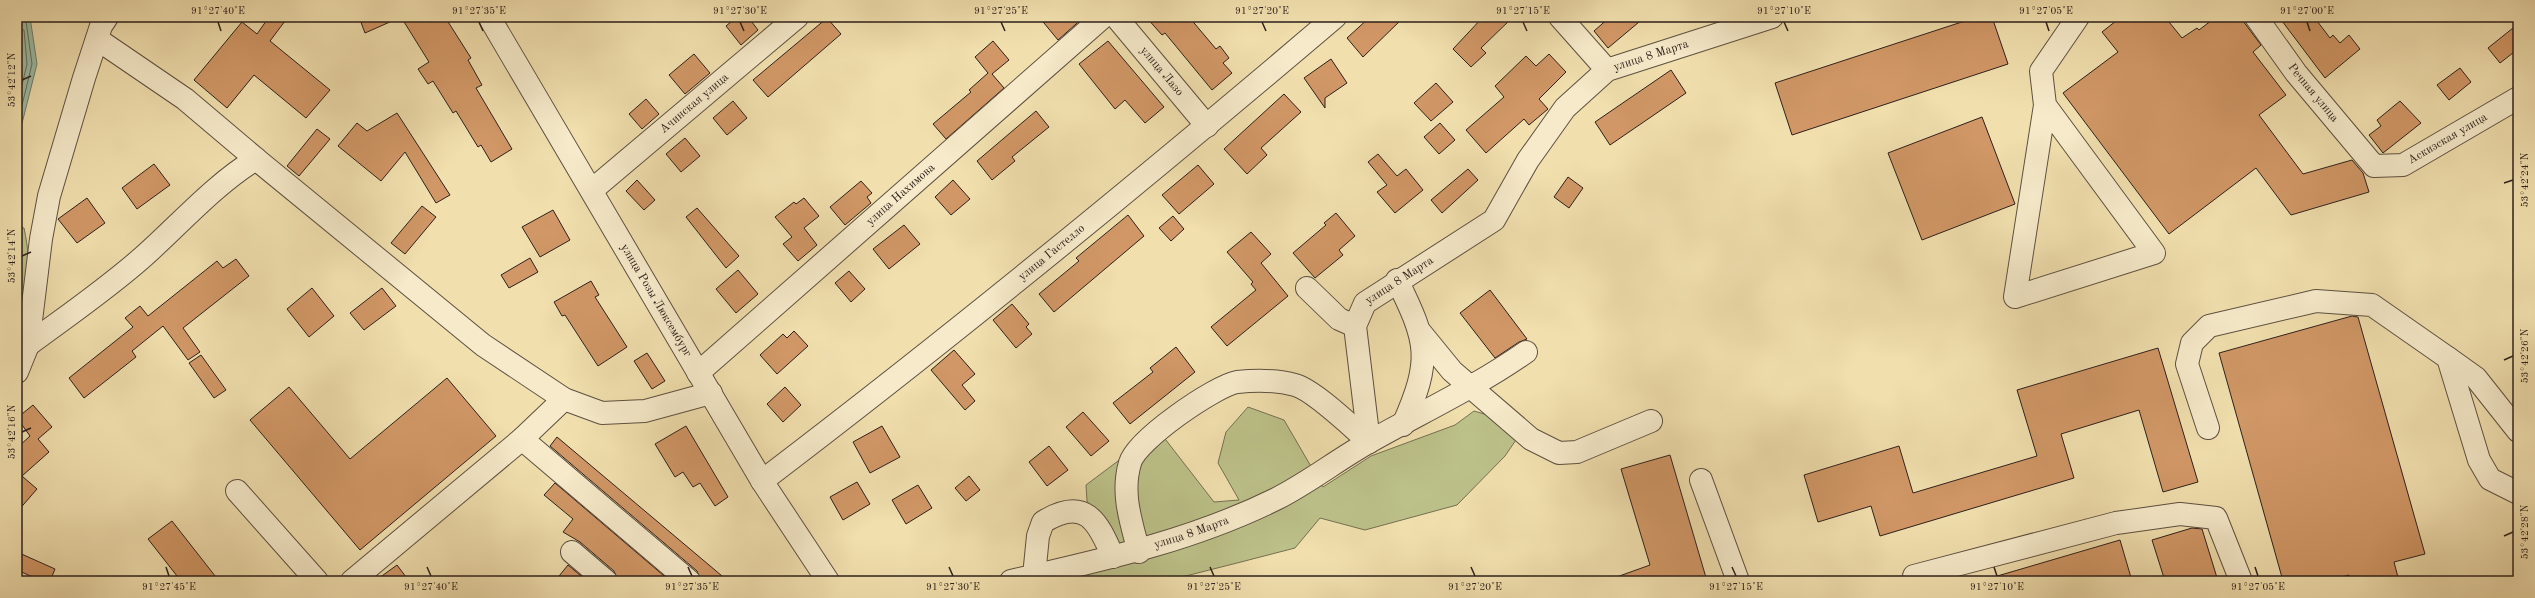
<svg xmlns="http://www.w3.org/2000/svg" width="2535" height="598" font-family="'Old Standard TT',serif">
<rect width="100%" height="100%" fill="#f1dfae"/>
<filter id="stains"><feTurbulence type="fractalNoise" baseFrequency=".005" numOctaves="4"/><feColorMatrix values="0 0 0 0 .2 0 0 0 0 .09 0 0 0 0 .02 0 0 0 .5 -.17"/></filter>
<radialGradient id="worn" r=".72"><stop offset=".6" stop-color="#630" stop-opacity="0"/><stop offset="1" stop-color="#630" stop-opacity=".3"/></radialGradient>
<g fill="#bcc189" stroke="#747052">
<path d="M17 226 24 228C33 270 27 289 17 330Z"/>
<polygon points="1248,407 1284,420 1323,487 1371,456 1455,425 1474,411 1508,421 1518,437 1505,456 1457,505 1365,530 1320,518 1295,548 1237,563 1166,581 1073,581 1072,573 1124,560 1087,501 1086,485 1122,458 1162,435 1214,502 1239,500 1218,463 1226,432"/>
</g>
<polygon fill="#9cbda5" stroke="#707e6e" points="20,17 30,17 37,64 17,143 17,23"/>
<g fill="none" stroke-linecap="round" stroke-linejoin="round">
<g stroke="#646e60" stroke-width="1">
<polyline points="17,24 24,20 26,21 32,64 17,126"/>
<polyline points="17,29 24,30 27,64 17,106"/>
<polyline points="17,35 21,63 17,81"/>
</g>
</g>
<g fill="#d19766" stroke="#2d201b">
<polygon points="269,17 288,17 270,41 330,90 306,118 254,75 227,108 194,80 242,22 257,34"/>
<polygon points="359,17 445,17 471,58 468,60 482,85 476,88 512,149 491,162 481,145 478,147 456,111 453,113 433,81 428,84 418,69 429,62 401,17 365,33"/>
<polygon points="737,17 748,17 758,30 741,45 726,26"/>
<polygon points="1039,17 1084,17 1058,40"/>
<polygon points="1146,17 1189,17 1216,49 1220,46 1229,58 1223,63 1232,73 1212,90 1165,33 1162,35"/>
<polygon points="1370,17 1404,17 1363,57 1347,38"/>
<polygon points="1483,17 1513,17 1481,48 1486,53 1471,67 1453,49"/>
<polygon points="1610,17 1645,17 1608,48 1594,31"/>
<polygon points="1977,17 1992,17 2008,64 1792,135 1775,83"/>
<polygon points="2121,17 2165,17 2182,38 2197,28 2199,30 2216,17 2240,17 2261,45 2253,52 2286,95 2259,115 2303,174 2352,160 2363,173 2369,192 2291,215 2256,168 2169,234 2063,93 2118,52 2102,32"/>
<polygon points="2279,17 2314,17 2330,38 2333,35 2340,43 2349,35 2360,49 2325,78"/>
<polygon points="827,18 841,34 768,97 753,80"/>
<polygon points="2518,24 2518,49 2500,63 2488,48"/>
<polygon points="993,41 1009,60 992,74 1004,88 946,139 933,124 971,92 969,90 988,73 975,57"/>
<polygon points="1108,41 1164,107 1145,123 1125,100 1115,109 1079,64"/>
<polygon points="694,54 710,73 685,94 669,75"/>
<polygon points="1549,54 1566,72 1539,99 1548,109 1529,125 1524,119 1486,153 1466,130 1504,97 1495,86 1526,56 1536,66"/>
<polygon points="1331,59 1347,83 1325,98 1325,108 1304,78"/>
<polygon points="2460,68 2471,82 2449,100 2437,85"/>
<polygon points="1671,70 1686,93 1610,145 1595,122"/>
<polygon points="1436,83 1453,102 1431,121 1414,103"/>
<polygon points="1284,94 1301,112 1261,148 1267,155 1247,174 1224,149"/>
<polygon points="646,99 659,114 642,129 629,114"/>
<polygon points="733,101 747,118 727,135 713,118"/>
<polygon points="2400,101 2421,123 2383,153 2369,135 2381,126 2377,120"/>
<polygon points="1036,111 1049,127 1012,157 1015,161 992,180 977,161"/>
<polygon points="397,113 450,195 436,203 405,152 381,181 338,146 357,123 367,131"/>
<polygon points="1982,117 2015,204 1922,240 1888,153"/>
<polygon points="1440,123 1455,140 1439,154 1424,137"/>
<polygon points="317,129 330,139 299,176 287,166"/>
<polygon points="685,138 700,156 681,172 666,154"/>
<polygon points="1378,154 1397,176 1406,169 1423,190 1395,213 1377,192 1387,185 1368,162"/>
<polygon points="154,164 170,185 137,209 122,188"/>
<polygon points="1198,165 1214,184 1179,214 1162,195"/>
<polygon points="1468,169 1478,180 1442,213 1431,200"/>
<polygon points="1568,177 1583,188 1569,208 1554,197"/>
<polygon points="637,180 655,200 644,210 626,191"/>
<polygon points="953,180 970,199 951,215 935,197"/>
<polygon points="861,181 872,193 867,197 871,203 845,225 830,207"/>
<polygon points="87,198 105,223 77,243 58,219"/>
<polygon points="804,198 819,216 804,228 817,245 798,261 783,244 792,237 775,217 794,202 796,204"/>
<polygon points="422,206 436,217 405,254 391,243"/>
<polygon points="697,208 739,256 726,268 686,217"/>
<polygon points="553,210 570,240 540,257 522,227"/>
<polygon points="1336,213 1355,236 1339,250 1343,255 1315,278 1293,253 1326,225 1324,223"/>
<polygon points="1128,215 1144,236 1054,312 1039,294 1079,261 1076,258"/>
<polygon points="1173,216 1184,229 1171,241 1159,228"/>
<polygon points="904,225 920,244 889,269 873,249"/>
<polygon points="1251,232 1271,254 1261,263 1288,296 1227,346 1211,327 1256,290 1251,284 1253,282 1227,252"/>
<polygon points="530,258 538,272 509,288 501,275"/>
<polygon points="236,259 249,276 183,328 200,352 188,360 163,326 132,351 136,357 84,398 69,378 133,327 125,318 140,306 148,316 217,261 223,268"/>
<polygon points="738,270 758,294 736,313 716,289"/>
<polygon points="849,271 865,289 851,302 835,283"/>
<polygon points="591,281 599,295 595,297 627,347 598,366 565,315 562,316 554,302"/>
<polygon points="312,288 334,316 309,337 287,309"/>
<polygon points="382,288 396,306 364,330 350,313"/>
<polygon points="1490,290 1527,339 1519,342 1495,358 1460,313"/>
<polygon points="1012,304 1029,324 1026,327 1032,334 1016,348 993,320"/>
<polygon points="2352,316 2358,317 2425,554 2394,562 2399,581 2350,581 2349,575 2328,581 2283,581 2219,353"/>
<polygon points="794,331 808,346 777,374 760,355 783,334 787,338"/>
<polygon points="1176,347 1195,372 1130,424 1113,403 1153,372 1150,368"/>
<polygon points="2158,348 2198,482 2163,492 2139,410 2061,434 2074,478 1880,536 1871,506 1818,522 1804,475 1899,446 1913,493 2037,456 2017,390"/>
<polygon points="954,350 975,374 962,385 975,401 965,410 931,370"/>
<polygon points="647,353 665,381 652,389 634,361"/>
<polygon points="201,355 226,390 214,398 189,363"/>
<polygon points="447,378 496,436 360,550 250,420 289,387 350,459"/>
<polygon points="785,387 801,405 783,422 767,404"/>
<polygon points="33,405 52,427 38,439 49,452 22,476 37,489 17,512 17,448 30,436 17,418"/>
<polygon points="1083,412 1109,441 1091,456 1066,427"/>
<polygon points="686,426 728,497 715,506 700,483 693,487 683,472 675,477 655,444"/>
<polygon points="882,426 900,457 870,473 853,442"/>
<polygon points="557,437 728,581 701,581 697,571 550,446"/>
<polygon points="1049,446 1068,470 1047,486 1029,462"/>
<polygon points="1670,455 1707,581 1611,581 1611,579 1650,565 1621,469"/>
<polygon points="969,476 980,490 966,501 955,488"/>
<polygon points="857,482 870,504 843,520 830,497"/>
<polygon points="555,483 670,581 618,581 614,571 580,542 563,532 573,519 544,495"/>
<polygon points="918,485 932,508 906,524 892,500"/>
<polygon points="172,521 219,581 181,581 148,539"/>
<polygon points="2192,528 2202,529 2218,581 2165,581 2152,540"/>
<polygon points="2120,540 2132,581 1994,581 1994,577"/>
<polygon points="17,552 55,569 50,581 42,581 17,570"/>
<polygon points="397,565 409,581 375,581"/>
<polygon points="568,565 587,581 555,581"/>
</g>
<g fill="none" stroke-linecap="round" stroke-linejoin="round">
<defs>
<g id="minor">
<path id="s1" d="M489 17 762 481 828 581"/>
<path id="s2" d="M1116 17 1207 126"/>
<polyline points="1560,17 1607,70"/>
<path id="s3" d="M2256 17 2296 73 2374 166 2403 165 2518 98"/>
<polyline points="97,39 185,99 256,159"/>
<polyline points="2045,105 2154,253 2015,297 2045,105 2041,71 2078,17"/>
<path id="s4" d="M592 190 797 17"/>
<path d="M1397 280C1428 343 1432 359 1403 425"/>
<polyline points="1307,288 1339,319 1355,326"/>
<polyline points="1421,333 1452,371 1531,439 1559,453 1577,452 1651,421"/>
<path d="M28 345C67 316 107 289 144 256 181 223 214 185 256 159L483 345 564 399 602 413 645 411 711 393"/>
<polyline points="2448,358 2476,378 2518,431"/>
<polyline points="17,372 28,345 41,239 49,196 84,78 101,26 107,17"/>
<path id="s5" d="M698 373 1103 17"/>
<polyline points="2208,428 2187,364 2192,343 2209,326 2316,301 2372,305 2448,358 2479,460 2490,479 2518,493"/>
<polyline points="522,439 689,581"/>
<path id="s6" d="M1369 442 1355 326 1365 303 1494 220 1528 160 1565 108 1607 70 1772 17"/>
<polyline points="1701,480 1738,581"/>
<path id="s7" d="M762 481C958 332 1148 176 1335 17"/>
<polyline points="237,491 317,581"/>
<polyline points="572,552 606,581"/>
<path d="M1139 552C1131 522 1121 493 1130 463 1136 440 1215 386 1237 382 1256 380 1277 380 1295 385 1314 390 1353 428 1369 442"/>
<path d="M1034 576 1038 536 1043 522C1085 496 1098 521 1113 557"/>
<polyline points="1914,576 2116,523 2180,514 2216,518 2241,581"/>
<polyline points="352,581 522,439 564,399"/>
<path id="s8" d="M1011 581C1102 560 1191 541 1276 499 1308 483 1337 460 1369 442 1422 412 1476 387 1526 352"/>
</g>
</defs>
<use href="#minor" stroke="#5e5040" stroke-width="24"/>
<use href="#minor" stroke="#f6eaca" stroke-width="22"/>
</g>
<path fill="none" stroke="#2d201b" stroke-width="1.5" d="M218 22 221 31M479 22 483 31M740 22 744 31M1001 22 1005 31M1262 22 1266 31M1523 22 1527 31M1784 22 1788 31M2046 22 2049 31M2307 22 2310 31M22 80 31 76M2504 183 2513 180M22 256 31 252M2504 360 2513 356M22 432 31 428M2504 536 2513 532M166 567 169 576M427 567 431 576M688 567 692 576M949 567 953 576M1210 567 1214 576M1471 567 1475 576M1732 567 1736 576M1994 567 1997 576M2255 567 2258 576"/>
<g text-anchor="middle" dominant-baseline="central" stroke-width="3" stroke-linejoin="round" paint-order="stroke">
<g font-size="12" fill="#2d201b" stroke="#f6eaca">
<text stroke="none"><textPath href="#s6" startOffset="531">улица 8 Марта</textPath></text>
<text stroke="none"><textPath href="#s2" startOffset="71">улица Лазо</textPath></text>
<text stroke="none"><textPath href="#s3" startOffset="95">Речная улица</textPath></text>
<text stroke="none"><textPath href="#s4" startOffset="134">Ачинская улица</textPath></text>
<text stroke="none"><textPath href="#s3" startOffset="271">Аскизская улица</textPath></text>
<text stroke="none"><textPath href="#s5" startOffset="270">улица Нахимова</textPath></text>
<text stroke="none"><textPath href="#s7" startOffset="369">улица Гастелло</textPath></text>
<text stroke="none"><textPath href="#s6" startOffset="183">улица 8 Марта</textPath></text>
<text stroke="none"><textPath href="#s1" startOffset="329">улица Розы Люксембург</textPath></text>
<text stroke="none"><textPath href="#s8" startOffset="187">улица 8 Марта</textPath></text>
</g>
</g>
<rect width="2535" height="598" fill="none" stroke="#f1dfae" stroke-width="44"/>
<rect x="22" y="22" width="2491" height="554" fill="none" stroke="#2d201b" stroke-width="1.5"/>
<g font-size="10" text-anchor="middle" fill="#2d201b">
<text x="218" y="14">91°27'40"E</text>
<text x="479" y="14">91°27'35"E</text>
<text x="740" y="14">91°27'30"E</text>
<text x="1001" y="14">91°27'25"E</text>
<text x="1262" y="14">91°27'20"E</text>
<text x="1523" y="14">91°27'15"E</text>
<text x="1784" y="14">91°27'10"E</text>
<text x="2046" y="14">91°27'05"E</text>
<text x="2307" y="14">91°27'00"E</text>
<text transform="translate(11 80) rotate(-90)" y="4">53°42'12"N</text>
<text transform="translate(2524 180) rotate(-90)" y="4">53°42'24"N</text>
<text transform="translate(11 256) rotate(-90)" y="4">53°42'14"N</text>
<text transform="translate(2524 356) rotate(-90)" y="4">53°42'26"N</text>
<text transform="translate(11 432) rotate(-90)" y="4">53°42'16"N</text>
<text transform="translate(2524 532) rotate(-90)" y="4">53°42'28"N</text>
<text x="169" y="590">91°27'45"E</text>
<text x="431" y="590">91°27'40"E</text>
<text x="692" y="590">91°27'35"E</text>
<text x="953" y="590">91°27'30"E</text>
<text x="1214" y="590">91°27'25"E</text>
<text x="1475" y="590">91°27'20"E</text>
<text x="1736" y="590">91°27'15"E</text>
<text x="1997" y="590">91°27'10"E</text>
<text x="2258" y="590">91°27'05"E</text>
</g>
<rect width="100%" height="100%" filter="url(#stains)"/>
<rect width="100%" height="100%" fill="url(#worn)"/>
</svg>
